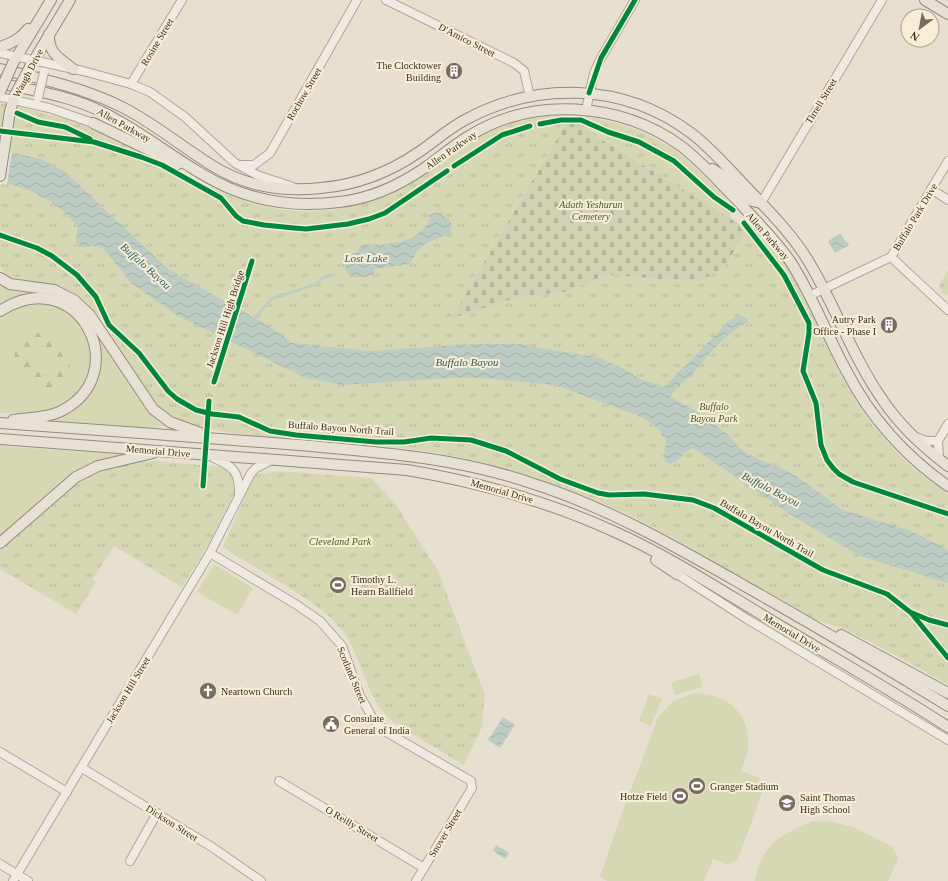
<svg xmlns="http://www.w3.org/2000/svg" width="948" height="881" font-family="'Times New Roman',serif">
<defs>
<pattern id="forest-firs" width="22" height="20" patternUnits="userSpaceOnUse"><rect width="22" height="20" fill="#d6d7b3"/><path d="M5 1l3.5 6h-7zM16 11l3.5 6h-7z" fill="#b9b99a"/></pattern>
<pattern id="cemetery-stones" width="16" height="16" patternUnits="userSpaceOnUse"><rect width="16" height="16" fill="#d1d1b3"/><path d="M2 7V4a2 2 0 0 1 4 0v3zM10 15v-3a2 2 0 0 1 4 0v3z" fill="#b4b49a"/></pattern>
<pattern id="park-tufts" width="24" height="20" patternUnits="userSpaceOnUse"><rect width="24" height="20" fill="#d6d7b3"/><path d="M3 7l-1-3M5 7V3M7 7l1-3M15 17l-1-3M17 17v-4M19 17l1-3" fill="none" stroke="#b9b99a"/></pattern>
<pattern id="water-waves" width="16" height="10" patternUnits="userSpaceOnUse"><rect width="16" height="10" fill="#bcccc2"/><path d="M0 5q4-4 8 0t8 0" fill="none" stroke="#a2b0a6"/></pattern>
</defs>
<rect width="100%" height="100%" fill="#e7e0d1"/>
<g fill="#d6d7b3" fill-rule="evenodd">
<path d="M0 284C16 296 46 290 65 299 97 314 120 370 141 399 144 404 148 409 152 413 157 417 163 420 166 425 153 433 71 422 52 420L53 418C65 415 78 407 86 397 131 338 61 268 0 307Z"/>
<path d="M30 302C44 303 56 304 68 311 103 334 96 386 63 406 47 416 18 414 0 413V316L8 310ZM46 333 45 348C36 348 33 353 28 359L29 364 18 372C7 350 24 333 46 333ZM54 361 63 382 55 387 33 385 28 380 36 371 45 372 52 366Z"/>
<polygon points="0,446 130,455 111,458 83,467 0,537"/>
<polygon points="214,564 253,588 237,615 197,592"/>
<polygon points="699,674 703,687 675,695 671,682"/>
<path d="M694 693C726 692 751 714 748 747 748 755 744 763 741 771L760 778 762 793 738 859 728 865 713 859 704 881H607L600 877 614 835 658 717 673 701Z"/>
<polygon points="649,694 662,699 651,726 639,721"/>
<path d="M813 821 835 822 856 828 893 847 898 859 888 881H755C762 843 781 835 813 821Z"/>
</g>
<g fill="url(#forest-firs)">
<path d="M46 333 61 340 50 350 40 348 33 353 28 359 32 366 23 376C10 365 12 345 28 336 33 333 40 333 46 333Z"/>
<path d="M65 346C67 350 69 355 70 360 71 384 45 399 28 380L36 371C49 376 54 366 54 355Z"/>
</g>
<polygon fill="url(#cemetery-stones)" points="567,122 573,122 741,225 740,228 745,231 726,266 700,282 606,275 565,292 519,297 450,320"/>
<g fill="url(#park-tufts)">
<path d="M0 103C30 110 61 116 89 128 153 155 230 209 299 211 345 212 391 199 429 173 443 163 456 151 471 142 532 103 616 110 674 150 696 165 714 186 732 206L731 219 573 122H567L450 319 519 297 565 292 606 275 700 282 726 266 745 231 740 228 741 225 748 222C761 236 775 250 786 266 807 300 822 339 841 375 865 421 903 466 948 493V685C916 666 883 648 850 632 832 624 812 620 795 611 749 587 707 556 662 532 599 497 532 474 463 458 404 445 342 443 283 438 249 435 216 433 183 421 133 402 121 325 79 296 57 281 32 284 8 277L0 267Z"/>
<polygon points="948,270 948,296 943,293 939,286"/>
<path d="M155 461 223 467 232 475 235 485 234 494 210 541 182 587 114 546 92 580 96 582 76 614 0 569V547C25 532 41 508 64 490 93 468 120 463 155 461Z"/>
<path d="M280 471 371 478 395 503 438 571 485 695 482 727 464 765 394 723C366 700 364 662 344 633 328 611 305 598 283 584 263 572 243 560 223 547L254 475Z"/>
</g>
<g fill="url(#water-waves)">
<path d="M0 150 41 159 64 171 168 269 272 328 292 343 369 351 474 344H519L600 358 624 369 640 379 664 387 731 319 741 316 747 318 748 322C725 334 710 353 694 372 685 382 678 384 670 397L688 406 726 433 742 450 758 459 779 467 796 476 843 510 911 531 948 550V583L858 555 785 511 693 448C683 451 680 462 669 464L665 461 664 456 666 440 659 429 642 417 555 385 483 378H449L342 385 306 378 178 316 131 283 104 249 94 246 81 247 76 241 78 226C52 199 37 190 0 182Z"/>
<path d="M442 212 443 216 451 221V233L428 242 417 251 410 264 374 269V275L364 277 350 276 345 269 346 265 362 245C388 244 417 246 430 219L429 214Z"/>
<polygon points="840,234 849,245 835,253 828,241"/>
<polygon points="503,717 515,725 500,748 488,740"/>
<polygon points="496,845 509,853 505,859 493,851"/>
</g>
<polygon fill="#e7e0d1" points="0,148 12,151 7,185 0,184"/>
<g fill="none" stroke-linecap="round" stroke-linejoin="round">
<polyline stroke="#bcccc2" stroke-width="2.5" points="254,320 271,299 317,284 322,278 334,275"/>
<defs>
<g id="minor">
<polyline points="386,0 514,63 524,71 530,97"/>
<polyline points="0,53 83,71 131,84 150,92 185,117 235,163 257,175 293,187"/>
<polyline points="131,84 182,0"/>
<polyline points="0,97 49,108 93,123"/>
<polyline points="586,110 594,73 601,58 635,0"/>
<polyline points="241,165 254,165 270,153 357,0"/>
<polyline points="931,189 948,200"/>
<polyline points="761,203 882,0"/>
<polyline points="891,257 948,310"/>
<polyline points="809,296 891,257 948,161"/>
<polyline points="916,437 926,441 938,441"/>
<polyline points="938,441 948,424"/>
<polyline points="938,441 939,459"/>
<path d="M210 456C231 466 240 469 239 495"/>
<polyline points="210,553 297,605 320,621 342,646 360,696 374,720 388,733 471,781 472,788 416,881"/>
<polyline points="677,574 747,619 948,740"/>
<polyline points="0,752 67,792"/>
<polyline points="82,768 212,847 261,881"/>
<polyline points="279,781 424,868"/>
<polyline points="130,861 157,813"/>
<polyline points="0,864 28,881"/>
<polyline points="13,881 210,553 251,473 256,468 272,460"/>
</g>
<g id="major">
<polyline points="925,0 948,14"/>
<path d="M49 34C48 54 60 58 73 69"/>
<path d="M0 47C12 43 20 39 28 29"/>
<polyline points="13,63 51,0"/>
<polyline points="30,67 70,0"/>
<path d="M0 69C43 79 84 88 124 108 155 124 182 147 213 166 245 186 283 192 321 188 356 185 390 172 419 152 434 142 447 130 463 121 535 81 623 82 691 133 711 148 728 168 746 187 770 212 796 238 813 269 837 311 854 359 882 399 899 425 923 447 948 466"/>
<path d="M0 83C34 91 71 96 102 112 146 133 184 168 229 188 264 203 301 207 339 202 369 199 400 185 426 167 440 157 454 145 469 136 533 96 620 102 681 146 701 161 718 181 736 199 754 219 775 239 790 261 813 296 827 336 847 372 870 417 906 457 948 486"/>
<polyline points="93,123 178,164"/>
<polyline points="712,169 727,178 748,200 761,203"/>
<polyline points="0,176 10,111 15,95"/>
<polyline points="0,278 10,284 54,290 74,300 90,315 153,409 170,422 200,433"/>
<path d="M0 311C77 261 135 371 63 410 49 418 28 418 13 420"/>
<path d="M0 423C100 430 199 437 299 445 376 452 454 457 528 482 605 506 673 545 743 585 812 624 880 664 948 706"/>
<path d="M0 439 407 470C478 482 547 501 613 531 671 557 725 593 779 625 836 659 893 691 948 727"/>
<polyline points="0,543 76,477 98,466 153,453"/>
<polyline points="656,560 677,574"/>
<polyline points="841,635 948,693"/>
</g>
</defs>
<use href="#minor" stroke="#ada599" stroke-width="10"/>
<use href="#major" stroke="#928b80" stroke-width="12"/>
<use href="#minor" stroke="#efebe3" stroke-width="8"/>
<use href="#major" stroke="#e6e1d4" stroke-width="10"/>
<defs>
<polyline id="minor-bridge" points="38,98 44,72"/>
<g id="major-bridge">
<polyline points="0,92 13,63"/>
<polyline points="15,95 30,67"/>
</g>
</defs>
<use href="#minor-bridge" stroke="#ada599" stroke-width="10" stroke-linecap="butt"/>
<use href="#major-bridge" stroke="#928b80" stroke-width="12" stroke-linecap="butt"/>
<use href="#minor-bridge" stroke="#efebe3" stroke-width="8"/>
<use href="#major-bridge" stroke="#e6e1d4" stroke-width="10"/>
<defs>
<g id="cycleway">
<polyline points="589,93 601,58 635,0"/>
<polyline points="17,113 38,122 65,127 90,139"/>
<polyline points="540,124 561,120 581,120 608,132 639,142 674,161 714,197 733,210"/>
<polyline points="0,131 94,142 141,157 162,165 221,198 236,216 243,221 264,225 294,228 306,229 348,224 369,219 385,213 447,171"/>
<polyline points="454,166 502,135 530,126"/>
<polyline points="744,223 784,275 809,323 809,333 803,371 816,403 821,445 827,460 833,468 839,474 853,482 948,514"/>
<polyline points="0,235 37,248 52,256 77,275 96,297 109,325 139,353 168,391 177,399 196,410 212,414 239,417 270,431 296,435 376,442 404,442 431,438 471,440 506,451 560,479 598,493 609,495 644,494 693,500 714,508 823,570 887,594 910,612 929,620 948,625"/>
<polyline points="214,382 252,261"/>
<polyline points="203,486 209,401"/>
<polyline points="912,614 948,658"/>
</g>
</defs>
<use href="#cycleway" stroke="#f7eed8" stroke-width="8"/>
<use href="#cycleway" stroke="#00873e" stroke-width="5"/>
</g>
<defs>
<symbol id="building-disc" viewBox="-11 -11 22 22"><circle r="9.5" fill="#786c5e" stroke="#f7eed8"/><path d="M-4-6H4V6H1V3H-1V6H-4ZM-2.5-4.3h1.7v1.8h-1.7ZM.8-4.3h1.7v1.8H.8ZM-2.5-1h1.7V.8h-1.7ZM.8-1h1.7V.8H.8Z" fill="#fff"/></symbol>
<symbol id="stadium-disc" viewBox="-11 -11 22 22"><circle r="9.5" fill="#786c5e" stroke="#f7eed8"/><path d="M0-5a6.5 5 0 1 0 0 10a6.5 5 0 1 0 0-10ZM-3.5-1.8h7v3.6h-7Z" fill="#fff"/></symbol>
<symbol id="church-disc" viewBox="-11 -11 22 22"><circle r="9.5" fill="#786c5e" stroke="#f7eed8"/><path d="M-1.2-6h2.4v3.5h3.3v2.4h-3.3V6h-2.4V-.1h-3.3v-2.4h3.3Z" fill="#fff"/></symbol>
<symbol id="civic-disc" viewBox="-11 -11 22 22"><circle r="9.5" fill="#786c5e" stroke="#f7eed8"/><path d="M-.6-6.5H3V-4.5H.6V-3L4-1V1h2V6H-6V1h2V-1L-.6-3ZM-1.2 2.5V6h2.4V2.5Z" fill="#fff"/></symbol>
<symbol id="school-disc" viewBox="-11 -11 22 22"><circle r="9.5" fill="#786c5e" stroke="#f7eed8"/><path d="M0-5L7-2L0 1L-7-2ZM-4 1L0 2.5L4 1V4Q0 6-4 4Z" fill="#fff"/></symbol>
</defs>
<g fill-rule="evenodd">
<use href="#building-disc" x="444" y="61" width="20" height="20"/>
<use href="#building-disc" x="879" y="315" width="20" height="20"/>
<use href="#stadium-disc" x="328" y="575" width="20" height="20"/>
<use href="#church-disc" x="198" y="681" width="20" height="20"/>
<use href="#civic-disc" x="321" y="714" width="20" height="20"/>
<use href="#stadium-disc" x="687" y="776" width="20" height="20"/>
<use href="#stadium-disc" x="670" y="786" width="20" height="20"/>
<use href="#school-disc" x="777" y="793" width="20" height="20"/>
</g>
<g text-anchor="middle" dominant-baseline="central" stroke-width="4" stroke-linejoin="round" paint-order="stroke">
<g font-size="10" fill="#3d2e20" stroke="#f7eed8">
<text transform="translate(467 40) rotate(27)">D'Amico Street</text>
<text transform="translate(157 42) rotate(-59)">Rosine Street</text>
<text transform="translate(28 73) rotate(-62)">Waugh Drive</text>
<text transform="translate(304 94) rotate(-60)">Rochow Street</text>
<text transform="translate(821 101) rotate(-59)">Tirrell Street</text>
<text transform="translate(124 125) rotate(29)">Allen Parkway</text>
<text transform="translate(451 150) rotate(-35)">Allen Parkway</text>
<text transform="translate(915 217) rotate(-59)">Buffalo Park Drive</text>
<text transform="translate(768 236) rotate(49)">Allen Parkway</text>
<text transform="translate(225 319) rotate(-72)">Jackson Hill High Bridge</text>
<text transform="translate(341 428) rotate(4)">Buffalo Bayou North Trail</text>
<text transform="translate(158 451) rotate(5)">Memorial Drive</text>
<text transform="translate(502 491) rotate(16)">Memorial Drive</text>
<text transform="translate(767 528) rotate(30)">Buffalo Bayou North Trail</text>
<text transform="translate(792 633) rotate(31)">Memorial Drive</text>
<text transform="translate(352 675) rotate(67)">Scotland Street</text>
<text transform="translate(128 690) rotate(-59)">Jackson Hill Street</text>
<text transform="translate(172 823) rotate(32)">Dickson Street</text>
<text transform="translate(352 824) rotate(31)">O Reilly Street</text>
<text transform="translate(445 833) rotate(-59)">Snover Street</text>
</g>
<g font-size="10" fill="#3d2e20" stroke="#f7eed8" text-anchor="start">
<text x="441" y="65" text-anchor="end">The Clocktower<tspan x="441" dy="12">Building</tspan></text>
<text x="876" y="319" text-anchor="end">Autry Park<tspan x="876" dy="12">Office - Phase I</tspan></text>
<text x="351" y="579">Timothy L.<tspan x="351" dy="12">Hearn Ballfield</tspan></text>
<text x="221" y="691">Neartown Church</text>
<text x="344" y="718">Consulate<tspan x="344" dy="12">General of India</tspan></text>
<text x="710" y="786">Granger Stadium</text>
<text x="667" y="796" text-anchor="end">Hotze Field</text>
<text x="800" y="797">Saint Thomas<tspan x="800" dy="12">High School</tspan></text>
</g>
<g font-size="10" font-style="italic" fill="#4d5a26" stroke="#f7eed8">
<text x="591" y="204">Adath Yeshurun<tspan x="591" dy="12">Cemetery</tspan></text>
<text x="714" y="406">Buffalo<tspan x="714" dy="12">Bayou Park</tspan></text>
<text x="340" y="541">Cleveland Park</text>
</g>
<g font-size="11" font-style="italic" fill="#2f5d5a" stroke="#f7eed8">
<text x="366" y="258">Lost Lake</text>
<text transform="translate(146 266) rotate(42)">Buffalo Bayou</text>
<text x="467" y="362">Buffalo Bayou</text>
<text transform="translate(771 489) rotate(27)">Buffalo Bayou</text>
</g>
</g>
<g transform="translate(920 28) rotate(212)"><circle r="19" fill="#f7eed8" stroke="#ada18e"/>
<path d="M0-3L7 15L0 10L-7 15Z" fill="#786c5e"/>
<text y="-6" font-size="11" font-weight="bold" text-anchor="middle" fill="#3d2e20">N</text>
</g>
</svg>
